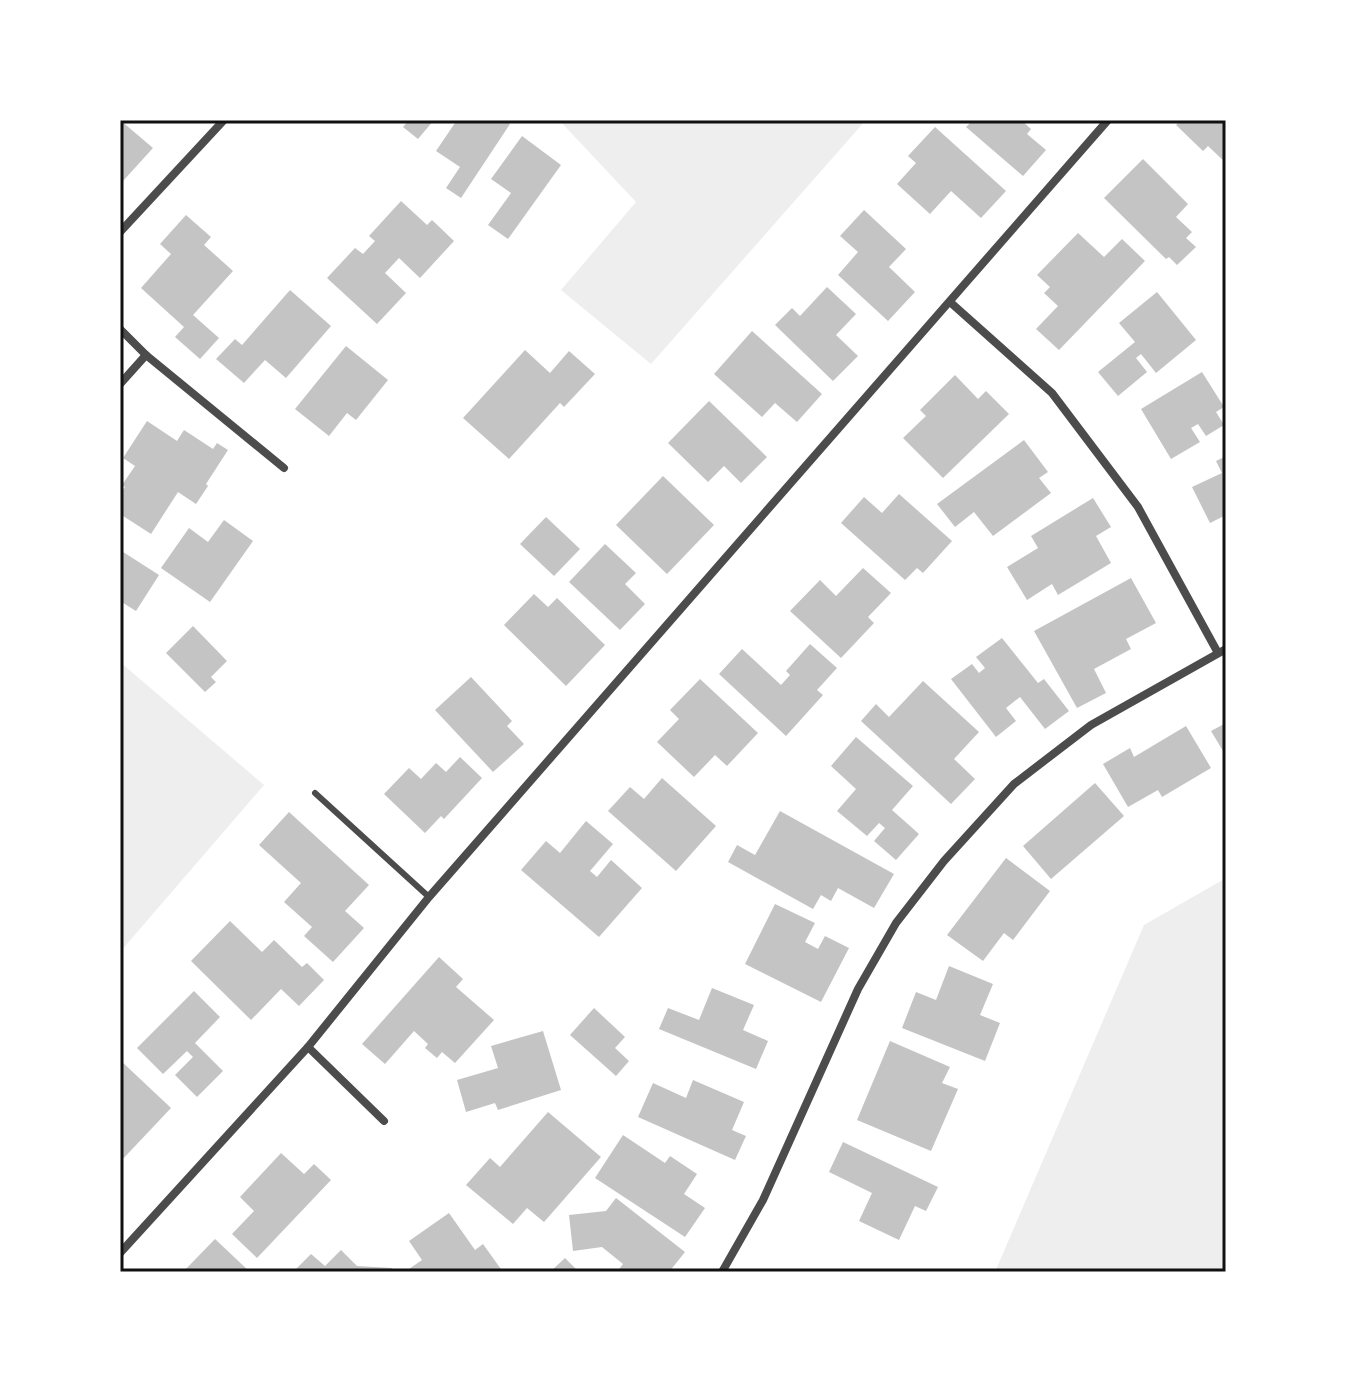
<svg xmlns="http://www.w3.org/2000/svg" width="1346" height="1392" font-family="'Public Sans',sans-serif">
<rect width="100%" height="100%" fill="#fff"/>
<g fill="#eee">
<polygon points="559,120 866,120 651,364 561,290 636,202"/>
<polygon points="120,662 264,785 120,952"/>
<polygon points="1226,878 1226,1272 995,1272 1144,925"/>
</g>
<g fill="#c4c4c4">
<polygon points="120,120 153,148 123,181 120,178"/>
<polygon points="409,120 434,120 418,139 403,127"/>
<polygon points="457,120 504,120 510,124 461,198 446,188 460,167 436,151"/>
<polygon points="973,120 1021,120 1031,129 1027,134 1046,150 1023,176 966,127"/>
<polygon points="1181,120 1226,120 1226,163 1208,146 1203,151 1176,125"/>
<polygon points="935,127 1006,191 981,218 951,191 930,214 897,184 916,163 908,156"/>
<polygon points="522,136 561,165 508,239 488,225 511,193 491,179"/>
<polygon points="1143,159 1188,204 1176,217 1192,232 1186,238 1196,247 1177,265 1169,257 1166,259 1104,198"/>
<polygon points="401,201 427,225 432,220 454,241 420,278 399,258 385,273 406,293 377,324 327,278 355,248 363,254 375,241 369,236"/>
<polygon points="864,210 906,249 889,267 915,292 888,321 838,275 858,252 840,236"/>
<polygon points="186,215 211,237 204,245 233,271 193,315 219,338 200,359 175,337 184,327 141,288 171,254 160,244"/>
<polygon points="1078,233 1104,257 1122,239 1145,261 1059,350 1036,329 1058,306 1044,293 1050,287 1037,275"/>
<polygon points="827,287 856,314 836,335 858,356 833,381 775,325 792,308 800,316"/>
<polygon points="290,290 331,326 286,378 265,360 244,383 216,359 235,339 242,345"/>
<polygon points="1157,292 1196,340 1156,373 1141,354 1136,358 1147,372 1118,396 1098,372 1135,342 1119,323"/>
<polygon points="752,331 822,394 797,422 775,403 762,417 714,374"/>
<polygon points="346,346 388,380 356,420 347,413 329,436 295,409"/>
<polygon points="525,350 550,373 569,351 595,374 564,407 560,403 509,459 463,418"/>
<polygon points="1202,372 1224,407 1216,412 1224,425 1206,436 1198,424 1191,428 1200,442 1171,459 1141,409"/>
<polygon points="955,375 978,399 986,391 1009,414 943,478 903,438 926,416 920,410"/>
<polygon points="709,401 767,457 741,483 724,466 708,482 668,443"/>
<polygon points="147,421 177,441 184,430 213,449 217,443 228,450 206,484 208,486 196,504 178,492 151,534 120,514 120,494 125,487 122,485 135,466 123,458"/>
<polygon points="1024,440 1048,472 1039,478 1051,493 993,536 974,512 955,527 937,504"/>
<polygon points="1226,456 1226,515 1210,523 1192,487 1222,473 1216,461"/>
<polygon points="663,476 714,525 667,574 616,525"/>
<polygon points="899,494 952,541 923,573 917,568 905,580 841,523 864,497 882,513"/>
<polygon points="1093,498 1111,527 1096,536 1111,563 1058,595 1052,584 1027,600 1007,567 1038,548 1031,536"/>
<polygon points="546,517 580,549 554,576 520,544"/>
<polygon points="224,520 253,541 210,602 161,568 189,528 208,542"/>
<polygon points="605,544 636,573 625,584 645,604 620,630 569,582"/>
<polygon points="120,550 159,575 136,611 120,601"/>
<polygon points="863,568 891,593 868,617 874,623 841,658 790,611 820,580 836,596"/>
<polygon points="1131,578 1156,623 1126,639 1131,649 1094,669 1106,693 1077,708 1034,631"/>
<polygon points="534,594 548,607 557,598 605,645 566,686 504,625"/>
<polygon points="193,626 227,661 211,677 216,682 205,692 166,653"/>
<polygon points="1002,638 1038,683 1044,679 1069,711 1045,729 1020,697 1006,708 1016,721 996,737 951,679 972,664 979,673 985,668 976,657"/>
<polygon points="810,644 837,668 817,690 823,695 786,736 719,674 742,649 781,685 790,675 786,671"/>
<polygon points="471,677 512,721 507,726 524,744 493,772 435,710"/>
<polygon points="700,679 758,733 727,766 715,755 694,777 657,742 679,719 670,710"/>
<polygon points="923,681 979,732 954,759 975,779 951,804 861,721 876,704 889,717"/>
<polygon points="1226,723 1226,756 1211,731"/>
<polygon points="1186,726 1211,768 1162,797 1158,790 1128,807 1103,764 1130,748 1134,757"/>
<polygon points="856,737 913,786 892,810 919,834 896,860 874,841 885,828 879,823 867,836 837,811 856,789 831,766"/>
<polygon points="460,757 482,778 444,819 441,816 425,833 384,794 409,768 421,779 436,763 446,772"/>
<polygon points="662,778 716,826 676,871 608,811 630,787 644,799"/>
<polygon points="1095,783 1124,816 1051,879 1023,846"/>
<polygon points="780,811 894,874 874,908 838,888 831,901 821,895 813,909 728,862 737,845 755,855"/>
<polygon points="289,812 369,885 345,911 364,928 333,962 304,936 312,927 284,902 301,883 259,845"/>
<polygon points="586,821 613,844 590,871 597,877 611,860 642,888 599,937 521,870 546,841 560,853"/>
<polygon points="1006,858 1050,891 1013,940 1004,933 983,961 947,935"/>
<polygon points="775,904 815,923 805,942 818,949 825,936 849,948 821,1002 745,964"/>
<polygon points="230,921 262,952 274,940 302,967 307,963 324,980 299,1006 281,989 251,1020 191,961"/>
<polygon points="439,957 463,979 456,987 494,1020 455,1063 442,1052 437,1058 425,1048 428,1044 414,1031 385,1064 362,1044"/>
<polygon points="949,966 993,984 980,1015 1000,1023 985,1061 902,1028 916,992 936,1000"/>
<polygon points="712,988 754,1005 743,1030 768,1041 756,1069 659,1029 668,1008 699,1020"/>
<polygon points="194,991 220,1017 195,1043 223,1071 197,1097 175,1075 193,1057 187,1051 163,1074 137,1048"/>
<polygon points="594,1008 625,1037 615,1048 629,1061 616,1076 570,1035"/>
<polygon points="543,1031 561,1090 498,1110 495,1103 466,1112 457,1080 498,1068 491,1046"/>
<polygon points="890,1041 950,1067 942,1083 958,1089 931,1151 857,1120"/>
<polygon points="120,1060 171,1108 120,1162"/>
<polygon points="693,1080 744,1102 732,1130 746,1136 735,1160 638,1117 653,1083 686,1098"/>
<polygon points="548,1112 601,1157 544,1222 527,1208 513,1224 466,1185 490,1158 500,1167"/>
<polygon points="623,1135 665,1163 670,1156 697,1174 684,1194 705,1208 685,1237 595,1178"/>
<polygon points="843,1142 938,1187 926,1211 915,1206 899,1240 859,1221 872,1193 829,1172"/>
<polygon points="281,1153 304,1174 314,1164 331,1180 257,1258 232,1234 254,1211 240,1197"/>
<polygon points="616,1198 685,1252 669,1272 617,1272 623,1264 602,1247 573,1251 569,1215 606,1211"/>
<polygon points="449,1213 475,1250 483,1244 503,1272 411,1272 409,1269 422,1260 409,1241"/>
<polygon points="215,1239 250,1272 183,1272"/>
<polygon points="341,1250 357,1266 392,1268 392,1272 293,1272 311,1254 325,1266"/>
<polygon points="565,1258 579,1272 550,1272"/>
</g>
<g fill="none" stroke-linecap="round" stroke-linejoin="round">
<polyline stroke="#4c4c4c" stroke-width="6" points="315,793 429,897"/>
<g stroke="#4c4c4c" stroke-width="8">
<polyline points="120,232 224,120"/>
<polyline points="950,302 1052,393 1138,507 1218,653"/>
<polyline points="120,329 146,355 284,468"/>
<polyline points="120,384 146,355"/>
<polyline points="308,1047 384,1121"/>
<polyline points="120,1253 308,1047 429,897 1108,120"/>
<polyline points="722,1272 763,1200 858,989 896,923 944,861 1014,784 1091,725 1226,649"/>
</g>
</g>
<rect width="1346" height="1392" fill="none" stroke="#ffffff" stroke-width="244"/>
<rect x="122" y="122" width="1102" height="1148" fill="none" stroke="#111" stroke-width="3"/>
</svg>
